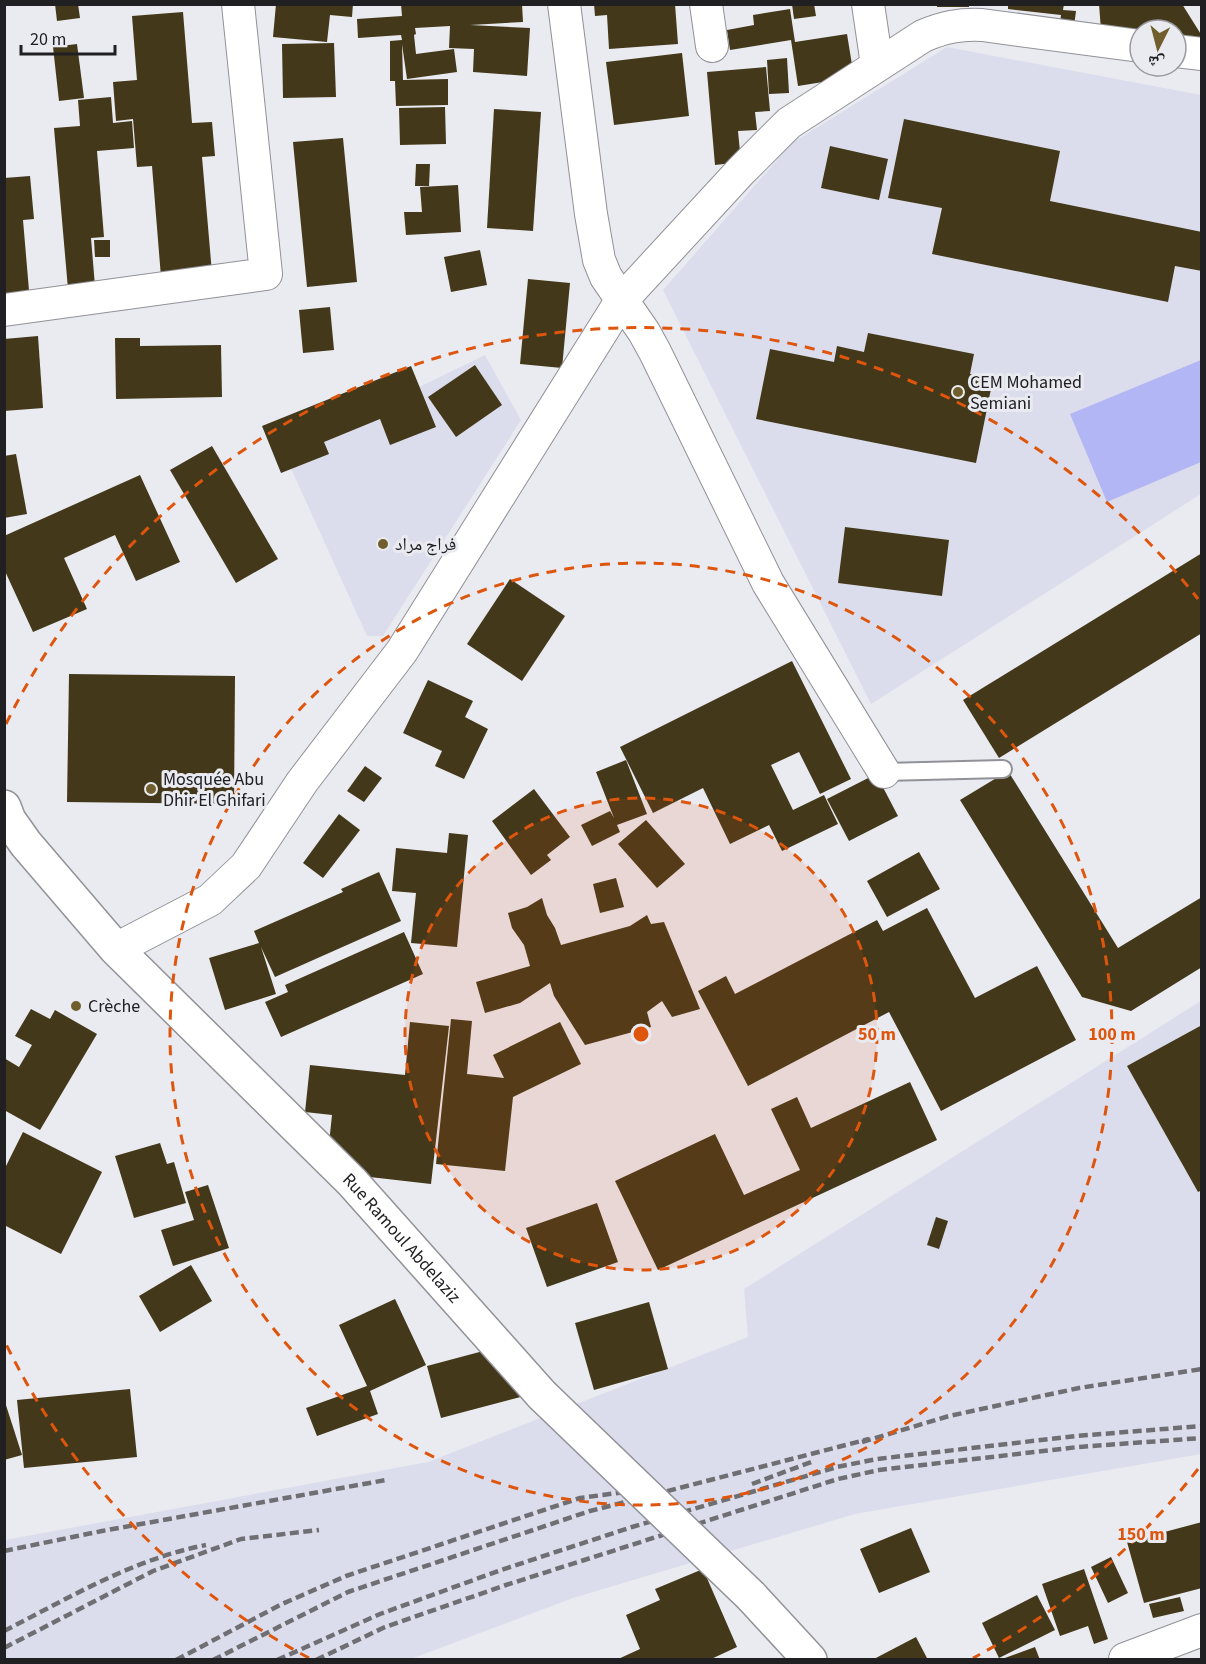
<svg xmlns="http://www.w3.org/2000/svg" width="1206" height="1664" font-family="'Source Sans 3','Noto Naskh Arabic',sans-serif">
<rect width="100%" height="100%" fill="#eaeaf1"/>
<g fill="#dcddec">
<polygon points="947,47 1201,95 1201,494 871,704 663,290 792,143"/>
<polygon points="485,355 521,420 383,636 367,636 284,453"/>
<polygon points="1201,1001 1201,1454 855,1514 573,1598 411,1659 5,1660 5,1540 428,1462 748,1337 744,1289"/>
</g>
<polygon fill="#b3b6f4" points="1201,360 1201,462 1107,502 1070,414"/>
<g fill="#433819">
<polygon points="55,4 78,4 80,18 57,21"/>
<polygon points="276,4 353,4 352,17 330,15 327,42 273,37"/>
<polygon points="401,4 522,4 523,22 470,25 530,28 527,76 473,72 474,49 449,48 450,26 415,28 416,34 414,35 416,54 454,49 457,72 407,79 402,44 403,80 448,79 448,105 396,106 395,81 390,81 390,41 402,40 401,35 358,38 357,19 402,16"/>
<polygon points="594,4 675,4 678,44 609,49 607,15 595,16"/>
<polygon points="792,4 814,4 816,16 794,19"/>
<rect x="937" y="4" width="32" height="3"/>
<polygon points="1008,4 1064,4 1063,10 1076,11 1073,34 1059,32 1061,15 1008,9"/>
<polygon points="1099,4 1182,4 1202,36 1202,45 1176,41 1176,30 1140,30 1140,36 1101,30"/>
<polygon points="790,9 795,42 847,34 854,77 798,86 791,40 730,50 727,30 754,25 753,15"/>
<polygon points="183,12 192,123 212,122 215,156 202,157 212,273 161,277 152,166 137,167 133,119 116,121 113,82 137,80 132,16"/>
<polygon points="334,43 336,97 283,98 282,44"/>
<polygon points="77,44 84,98 59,101 53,47"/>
<polygon points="682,53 689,116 614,125 606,62"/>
<polygon points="787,58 789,93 769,94 767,60"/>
<polygon points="766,67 770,111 755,112 757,130 738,131 741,162 715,165 707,72"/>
<polygon points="111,97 113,123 132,121 134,148 97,151 104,237 91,238 97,310 70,312 54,128 80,126 78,100"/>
<polygon points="445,107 446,144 400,145 399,108"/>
<polygon points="494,109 541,112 533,231 487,228"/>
<polygon points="904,119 1060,151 1050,201 1202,232 1202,271 1175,266 1168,302 932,254 942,208 888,198"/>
<polygon points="343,138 357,282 307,287 293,142"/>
<polygon points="830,146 888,159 879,200 821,188"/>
<polygon points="416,164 430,164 429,186 415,186"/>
<polygon points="30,176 34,219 23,220 31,314 4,316 4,178"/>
<polygon points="458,185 461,232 406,235 404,212 422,212 420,187"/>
<polygon points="94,240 110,240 110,257 95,257"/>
<polygon points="480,250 487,285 451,292 444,257"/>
<polygon points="528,279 570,283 562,368 520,364"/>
<polygon points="330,307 334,350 303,353 299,310"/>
<polygon points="868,333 974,354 970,374 993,379 976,463 756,419 770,349 834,362 837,346 864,352"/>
<polygon points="38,336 43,408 4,411 4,339"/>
<polygon points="115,338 140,338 140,346 221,345 222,397 116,399"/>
<polygon points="475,365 502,405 456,437 428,397"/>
<polygon points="411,366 436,427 390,445 380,419 324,442 329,454 281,473 262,426"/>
<polygon points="212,446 278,559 236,583 170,470"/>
<polygon points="16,454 27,514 4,518 4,456"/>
<polygon points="140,475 180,562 136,581 115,535 64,558 87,609 33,632 4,569 4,536"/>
<polygon points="845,527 949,540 942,596 838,583"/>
<polygon points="1202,553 1202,633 999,758 963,700"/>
<polygon points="510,579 565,616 522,681 467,644"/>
<polygon points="792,661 851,779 820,794 799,752 771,765 793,810 824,795 838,824 782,851 769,825 730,844 703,788 653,813 620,747"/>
<polygon points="69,674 235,676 234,804 67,802"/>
<polygon points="428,680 473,701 465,717 488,729 464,779 435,766 442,751 403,733"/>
<polygon points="626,760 647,814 617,825 620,832 592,846 581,825 610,811 614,818 596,772"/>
<polygon points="365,766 382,778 364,802 347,791"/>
<polygon points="1008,771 1118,948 1202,897 1202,967 1131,1011 1082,997 960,800"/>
<polygon points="876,774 898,816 849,841 827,799"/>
<polygon points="534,789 570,837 547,855 551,860 531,875 492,821"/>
<polygon points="339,814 360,830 323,878 303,863"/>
<polygon points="646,820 685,864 657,888 618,844"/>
<polygon points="449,833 468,835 457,947 411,943 416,893 392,891 396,848 447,853"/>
<polygon points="919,852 940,889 887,917 867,881"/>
<polygon points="379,872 401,921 275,977 261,947 276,994 225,1010 209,958 259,943 254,931 343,892 341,889"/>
<polygon points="616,878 624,907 600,913 593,884"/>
<polygon points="542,898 547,915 555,928 561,945 630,926 647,915 651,924 664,922 700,1009 672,1017 662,1001 647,1012 651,1027 585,1045 554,996 550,983 520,1003 485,1013 476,982 530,966 524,945 512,928 508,913 527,907"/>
<polygon points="927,908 975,998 1037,966 1076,1040 941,1111 889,1012 748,1086 698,991 726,976 735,994 877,920 883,931"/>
<polygon points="404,932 423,974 281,1037 265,1002 288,992 285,985"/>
<polygon points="31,1009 50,1019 55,1010 97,1034 40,1130 4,1110 4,1058 19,1067 32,1045 15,1036"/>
<polygon points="451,1019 472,1021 467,1074 504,1078 493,1055 560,1022 581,1064 513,1097 505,1171 436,1164"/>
<polygon points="410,1022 449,1026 431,1184 326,1172 332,1115 305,1112 310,1065 405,1075"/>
<polygon points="1202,1025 1202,1190 1198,1192 1127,1066"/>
<polygon points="910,1082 937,1140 658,1270 615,1181 715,1134 744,1195 800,1170 771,1109 797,1097 811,1128"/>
<polygon points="23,1132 102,1172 61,1254 4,1225 4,1170"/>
<polygon points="160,1143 167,1164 174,1162 186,1203 134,1218 115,1156"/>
<polygon points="208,1185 229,1248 173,1266 161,1230 194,1220 185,1192"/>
<polygon points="597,1203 618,1262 547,1287 526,1228"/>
<polygon points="936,1217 948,1221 939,1249 927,1245"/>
<polygon points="191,1265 212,1301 160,1332 139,1296"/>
<polygon points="395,1299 426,1365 370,1391 378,1414 317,1436 306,1408 367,1386 339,1325"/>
<polygon points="649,1302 668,1369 594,1390 575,1323"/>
<polygon points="487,1350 491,1363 521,1356 532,1394 441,1418 427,1366"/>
<polygon points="130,1389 137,1457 24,1468 17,1400"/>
<polygon points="4,1399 22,1455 4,1460"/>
<polygon points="1202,1522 1202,1588 1144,1603 1127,1542"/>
<polygon points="911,1528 930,1572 879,1593 860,1549"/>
<polygon points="1111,1557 1128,1593 1108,1603 1091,1567"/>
<polygon points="703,1569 737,1647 709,1660 616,1660 640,1649 626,1615 660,1600 655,1589"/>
<polygon points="1084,1569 1108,1639 1094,1644 1088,1626 1060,1636 1042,1584"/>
<polygon points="1037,1595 1055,1630 999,1658 982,1623"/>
<polygon points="1180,1597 1184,1611 1153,1618 1149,1604"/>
<polygon points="916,1637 928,1660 872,1660"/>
<polygon points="1035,1647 1040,1660 1002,1660 1002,1659"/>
</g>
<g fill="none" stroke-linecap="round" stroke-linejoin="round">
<defs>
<polyline id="service" points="884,772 1003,769"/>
<g id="minor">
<polyline points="564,4 591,214 599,260 606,277 644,332 655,352 768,583 884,772"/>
<polyline points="706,4 712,46"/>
<polyline points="868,4 877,65"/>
<polyline points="1176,51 1202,54"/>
<polyline points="4,310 266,274 238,4"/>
<path d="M116 949 210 900 246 866 302 782 402 651 621 301 740 172 789 123 923 36C944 27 960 24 982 25L1140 46"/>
<polyline points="1125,1659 1202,1630"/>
</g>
<g id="tertiary">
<path id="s1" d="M4 807 9 820 26 844 116 949 352 1182 542 1395"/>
<polyline points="751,1596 810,1660"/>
</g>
</defs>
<use href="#service" stroke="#919198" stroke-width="20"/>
<use href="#minor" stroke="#919198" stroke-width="34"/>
<use href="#tertiary" stroke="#919198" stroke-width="36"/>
<use href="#service" stroke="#fff" stroke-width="16"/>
<use href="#minor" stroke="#fff" stroke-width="32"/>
<use href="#tertiary" stroke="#fff" stroke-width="33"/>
<g stroke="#6f6f73" stroke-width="4.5" stroke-dasharray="9 4.5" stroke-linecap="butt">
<polyline points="862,1442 949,1416 1079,1388 1202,1369"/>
<polyline points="752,1484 814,1461"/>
<polyline points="4,1551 102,1531 386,1480"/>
<path d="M4 1631C69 1598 133 1559 206 1545"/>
<polyline points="4,1648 153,1571 241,1539 319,1530"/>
<polyline points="176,1660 282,1604 346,1576 580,1498 648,1489"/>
<polyline points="213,1660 348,1592 590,1511 869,1439"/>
<polyline points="277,1660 380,1614 501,1570 632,1527 837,1467 877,1459 1076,1436 1202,1426"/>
<polyline points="316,1660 385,1627 506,1585 838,1479 879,1470 1078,1447 1202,1438"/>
</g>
<defs>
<polyline id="tertiary-bridge" points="542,1395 751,1596"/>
</defs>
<use href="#tertiary-bridge" stroke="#919198" stroke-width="36" stroke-linecap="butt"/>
<use href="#tertiary-bridge" stroke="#fff" stroke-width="33"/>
</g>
<circle cx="641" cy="1034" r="236" fill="#de560d" fill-opacity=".12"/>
<g fill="none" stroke="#de560d" stroke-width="3" stroke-dasharray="10 8">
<circle cx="641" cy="1034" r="236"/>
<circle cx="641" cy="1034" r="471"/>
<path d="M1198 1469A707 707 0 0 1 973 1658M309 1658A707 707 0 0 1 6 1344M6 724A707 707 0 0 1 1198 599"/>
</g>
<g fill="#705f2d" stroke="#eaeaf1" stroke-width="2">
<circle cx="958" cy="392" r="6"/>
<circle cx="383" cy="544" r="6"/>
<circle cx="151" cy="789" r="6"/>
<circle cx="76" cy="1006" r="6"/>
</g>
<g text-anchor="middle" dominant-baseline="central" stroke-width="6" stroke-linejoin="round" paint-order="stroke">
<g font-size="18" fill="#202023" stroke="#eaeaf1" text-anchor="start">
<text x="970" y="382">CEM Mohamed<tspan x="970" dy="21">Semiani</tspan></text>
<text x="395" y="544">فراج مراد</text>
<text x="163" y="779">Mosquée Abu<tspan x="163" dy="21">Dhir El Ghifari</tspan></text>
<text x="88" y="1006">Crèche</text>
</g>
<g font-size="18" fill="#202023" stroke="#eaeaf1">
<text stroke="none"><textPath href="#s1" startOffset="588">Rue Ramoul Abdelaziz</textPath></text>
</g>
</g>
<circle cx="641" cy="1034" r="9" fill="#de560d" stroke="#eaeaf1" stroke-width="3"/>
<g font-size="18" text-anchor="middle" font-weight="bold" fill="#de560d" stroke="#eaeaf1" stroke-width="6" stroke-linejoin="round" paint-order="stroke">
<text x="877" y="1040">50 m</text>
<text x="1112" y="1040">100 m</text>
<text x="1141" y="1540">150 m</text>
</g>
<rect width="1206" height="1664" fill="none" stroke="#202023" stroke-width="12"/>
<g transform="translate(1158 48) rotate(186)"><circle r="28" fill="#eaeaf1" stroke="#99999f" stroke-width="1.5"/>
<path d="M0-4.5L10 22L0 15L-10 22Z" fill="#705f2d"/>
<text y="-9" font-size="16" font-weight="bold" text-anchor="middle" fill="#202023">ش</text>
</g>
<path d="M21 45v9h94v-9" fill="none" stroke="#202023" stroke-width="3"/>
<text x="30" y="45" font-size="18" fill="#202023" stroke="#eaeaf1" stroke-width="4.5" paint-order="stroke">20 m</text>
</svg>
